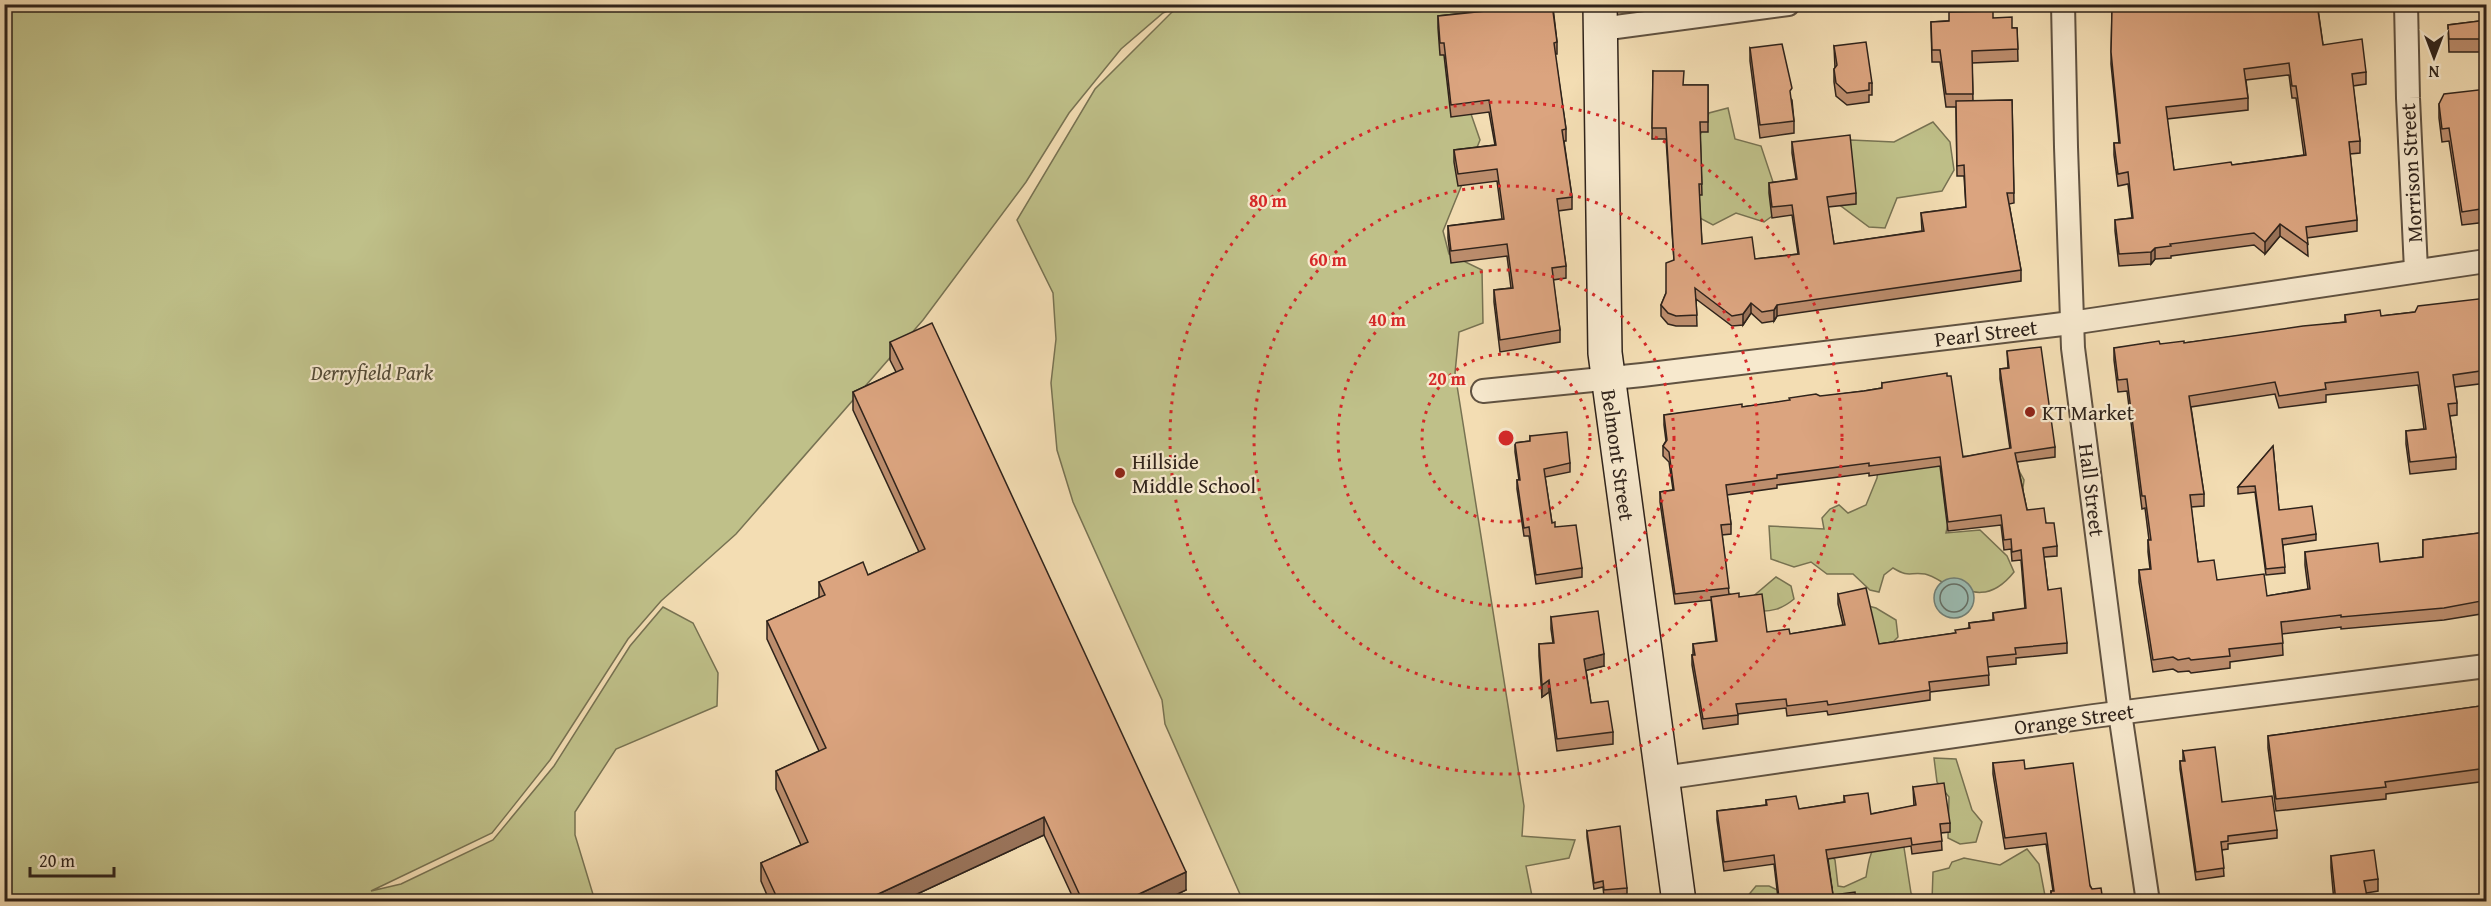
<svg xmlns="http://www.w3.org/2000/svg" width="2491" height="906" font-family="'Gentium Book Plus',serif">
<rect width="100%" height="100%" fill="#f3ddb3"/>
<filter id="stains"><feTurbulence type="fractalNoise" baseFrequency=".00333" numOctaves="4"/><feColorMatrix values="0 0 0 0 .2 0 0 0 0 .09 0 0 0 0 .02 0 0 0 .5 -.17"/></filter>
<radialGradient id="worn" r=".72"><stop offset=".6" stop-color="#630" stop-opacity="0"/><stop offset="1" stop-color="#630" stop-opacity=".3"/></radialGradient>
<g fill="#bfc089" stroke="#777252" stroke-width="1.5">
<polygon points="5,5 1180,5 1163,13 1121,49 1069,113 1026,182 923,320 736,534 661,601 628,639 550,760 492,833 371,891 401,884 493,840 554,766 630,646 663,607 693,623 718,673 717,706 616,749 575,812 575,835 595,901 5,902"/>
<polygon points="1184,5 1467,5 1468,11 1444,36 1480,140 1443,231 1449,254 1482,270 1483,323 1459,332 1455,373 1524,806 1522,836 1575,840 1569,858 1526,866 1533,901 1243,901 1165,724 1162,700 1073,502 1057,450 1051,383 1056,339 1053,293 1017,220 1095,89 1172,12"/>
<polygon points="1728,108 1735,139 1761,146 1782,209 1764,222 1736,213 1713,225 1696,216 1683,178 1709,113"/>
<polygon points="1933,122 1950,142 1954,170 1942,191 1897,198 1885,228 1869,227 1837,203 1835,156 1851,140 1894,142"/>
<path d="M1965 456 1974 464 2018 469 2024 480 2022 495 1951 509 1946 533 1980 530 2007 556 2014 572C1991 601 1973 594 1942 582 1937 579 1930 575 1925 574 1908 572 1910 578 1893 568L1884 575 1879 592 1870 590 1853 574H1827L1811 562 1794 567 1771 559 1769 526 1824 529 1822 518 1830 509 1839 505 1848 513 1866 505 1877 478 1879 459Z"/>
<path d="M1776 577 1791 586 1794 599C1782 609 1772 612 1756 611L1750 599Z"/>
<polygon points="1861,604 1876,608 1896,620 1898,637 1891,644 1877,651"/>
<polygon points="1934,758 1956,759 1972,810 1982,822 1976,842 1960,844 1948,838 1949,797 1937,782"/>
<path d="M1901 828 1911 893 1917 901 1749 902 1746 898 1756 886H1769L1795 898 1832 887 1821 873 1818 836 1835 860 1838 886 1844 887 1866 877C1871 847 1872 842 1901 828Z"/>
<polygon points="2027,849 2039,864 2046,901 1927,901 1932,901 1933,872 1949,868 1952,862 1964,858 2000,865"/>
</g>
<circle fill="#9bbbb1" stroke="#707e75" stroke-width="1.5" cx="1954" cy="598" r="20"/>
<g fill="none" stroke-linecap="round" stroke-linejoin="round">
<circle stroke="#656f66" stroke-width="1.5" cx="1954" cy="598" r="14"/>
<defs>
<g id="street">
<polyline points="2063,4 2066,147 2073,348 2120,713 2148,902"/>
<polyline points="2406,4 2408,98 2416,270"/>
<polyline points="1601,29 1788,4"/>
<polyline points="1483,391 1642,375 2071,323 2486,261"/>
<polyline points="1663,778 2094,716 2486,666"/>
</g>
<polyline id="secondary" points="1600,4 1605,353 1679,902"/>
</defs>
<use href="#street" stroke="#605241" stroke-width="26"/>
<use href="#secondary" stroke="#2f231b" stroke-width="36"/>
<use href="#street" stroke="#f7e9ce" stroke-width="22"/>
<use href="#secondary" stroke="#f7e9ce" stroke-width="33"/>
</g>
<g fill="#bc8d6d" stroke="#2f231b" stroke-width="1.5" fill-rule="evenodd">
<polygon points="1494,4 1556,4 1556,6 1553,7 1557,42 1557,54 1555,54 1566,129 1566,141 1564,141 1572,197 1572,209 1558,211 1566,266 1566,278 1553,280 1560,330 1560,342 1500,352 1494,302 1494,290 1511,288 1507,256 1451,263 1448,238 1448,226 1502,219 1497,181 1458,186 1454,162 1454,150 1495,145 1489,112 1451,117 1444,55 1440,55 1438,28 1438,16 1494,10"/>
<path d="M2318 4H2361V8L2318 9 2323 45 2366 72V84L2353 86 2360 141V153L2350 154 2357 220V231L2307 238 2308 256 2280 236 2265 254 2254 245 2171 256V258L2155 259 2151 264 2119 266 2115 231V220L2132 218 2128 184 2118 186 2114 155V143H2119L2111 64 2112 9 2194 10 2318 8ZM2289 75 2292 98H2296L2304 155 2232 165 2174 170 2167 119 2248 110V98L2246 80Z"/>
<polygon points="1993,18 2012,28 2017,28 2018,61 1972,63 1973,101 2012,100 2014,203 2009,204 2021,270 2021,281 1777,316 1774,321 1762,323 1751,313 1743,325 1732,326 1696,299 1697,326 1676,326 1668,324 1661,316 1661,305 1666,293 1674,261 1666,139 1652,139 1653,71 1683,85 1708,85 1708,132 1700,132 1702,195 1699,195 1702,244 1755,259 1798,254 1792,215 1772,218 1769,193 1769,183 1796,179 1792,153 1792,142 1856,193 1856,204 1828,207 1834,244 1922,231 1921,213 1966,207 1964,176 1957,176 1956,107 1946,107 1940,62 1932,62 1931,22"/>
<polygon points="2487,20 2487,52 2449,52 2448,25"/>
<polygon points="1834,46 1872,83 1872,95 1869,95 1869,102 1847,105 1836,96 1834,82 1834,69 1835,68"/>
<polygon points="1750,48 1792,100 1794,121 1794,133 1760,138 1750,61"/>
<polygon points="2487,89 2487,222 2462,225 2449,141 2442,142 2439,118 2439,104"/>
<polygon points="2487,298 2487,383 2455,387 2457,403 2457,415 2450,416 2456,457 2456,469 2410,474 2406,444 2406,431 2424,429 2418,385 2326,395 2326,402 2279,408 2275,394 2191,407 2204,494 2204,506 2191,507 2198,562 2217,580 2267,596 2308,589 2305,565 2305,552 2380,562 2423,557 2423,540 2487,532 2487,613 2444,620 2341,629 2341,627 2282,634 2283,655 2230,662 2230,668 2191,673 2189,671 2178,672 2173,669 2153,672 2139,582 2139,570 2150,569 2148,552 2148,540 2149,540 2145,508 2142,509 2127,391 2118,392 2114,360 2114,348 2184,343 2345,322 2345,315 2381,316 2415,312"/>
<polygon points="890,342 1186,890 1161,902 1075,902 1044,835 900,902 770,902 761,881 761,863 801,845 776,789 776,771 819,751 767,639 767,621 819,598 819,582 868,575 919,552 853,410 853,392 896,372 890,360"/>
<path d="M2007 351 2055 447V457L2017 462 2027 510 2046 523 2057 546V556L2044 557 2048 590 2067 643V653L2016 658V664L1988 667 1989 685 1930 692V700L1828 715 1827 711 1787 716 1786 708 1738 714V724L1703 729 1692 665V655H1693V644L1716 642 1711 600 1675 604 1660 502V492L1673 490 1669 462 1663 456V446L1666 441 1664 425V415L1742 407 1864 391 1882 388V383L1963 457 2010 449 2000 379V369L2008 368ZM1940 466 1948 531 2001 525 2004 550 2011 549 2012 561 2021 560 2025 609 1993 613V620L1969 623V628L1955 633 1879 644 1838 594V604L1843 625 1790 634 1767 632 1739 597 1729 594 1722 535 1731 534V524L1727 495 1777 488V485L1869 473V476Z"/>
<polygon points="1530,436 1570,463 1570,472 1545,477 1552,523 1582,568 1582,577 1536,584 1529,536 1524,536 1517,489 1517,480 1519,480 1515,452 1515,443 1530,441"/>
<polygon points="2273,446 2279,510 2316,534 2316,540 2283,545 2285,573 2266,575 2255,492 2238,494 2238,487"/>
<polygon points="1551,617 1604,666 1586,670 1591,703 1613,732 1613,744 1557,751 1549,692 1542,697 1539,656 1539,644 1553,643 1551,629"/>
<polygon points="2487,705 2487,781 2386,794 2386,799 2276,811 2268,748 2268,736"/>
<polygon points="2183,751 2222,802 2277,830 2277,838 2228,844 2228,849 2222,850 2224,876 2196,880 2180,769 2180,761 2183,761"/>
<polygon points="1993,763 2025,769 2092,889 2103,902 2051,902 2051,891 2053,891 2046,844 2005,849 1993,774"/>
<polygon points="1913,787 1950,823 1950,832 1941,833 1942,850 1912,854 1911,846 1828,859 1833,895 1856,902 1778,898 1774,864 1724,871 1717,820 1717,811 1766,805 1766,800 1799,809 1844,802 1844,796 1871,814 1914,806"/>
<polygon points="1587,831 1627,888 1627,894 1604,897 1603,887 1594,889 1587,837"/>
<polygon points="2487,836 2487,875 2483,875 2480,849 2480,837"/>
<polygon points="2331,856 2378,879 2378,891 2366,893 2368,902 2334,902 2331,868"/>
</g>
<g fill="#997359" stroke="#2f231b" stroke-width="1.5">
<polygon points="2280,224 2280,236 2265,254 2265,242"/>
<polygon points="2155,248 2155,259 2151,264 2151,252"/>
<polygon points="1751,303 1751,313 1743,325 1743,314"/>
<polygon points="1777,305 1777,316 1774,321 1774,310"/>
<polygon points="1604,654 1604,666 1584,671 1584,659"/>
<polygon points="1549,680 1549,692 1542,697 1542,685"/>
<polygon points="1044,817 1044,835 900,902 861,902"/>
<polygon points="1186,872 1186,890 1161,902 1122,902"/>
</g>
<g fill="#dba47f" stroke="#2f231b" stroke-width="1.5" fill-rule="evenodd">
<polygon points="1495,4 1552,4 1557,42 1554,43 1566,129 1562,130 1572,197 1557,199 1566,266 1552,268 1560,330 1500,340 1494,290 1513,288 1507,244 1451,251 1448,226 1504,219 1497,169 1458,174 1454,150 1496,145 1489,100 1451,105 1444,43 1440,43 1438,16 1495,10"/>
<path d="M2194 4H2317L2323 45 2362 39 2366 72 2352 74 2360 141 2349 142 2357 220 2306 227 2308 244 2280 224 2265 242 2254 233 2170 244 2171 246 2155 248 2151 252 2119 254 2115 220 2133 218 2128 172 2118 174 2114 143H2120L2111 52 2112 9 2194 10ZM2289 63 2292 86H2296L2306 155 2232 165 2231 162 2174 170 2166 107 2248 98 2244 69Z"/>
<polygon points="1993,11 1993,18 2012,17 2012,28 2017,28 2018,49 1972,51 1973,94 1946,94 1940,50 1932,50 1931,22 1949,21 1949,12"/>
<polygon points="2487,20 2487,39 2449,39 2448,25"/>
<polygon points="1866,42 1872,83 1869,83 1869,90 1847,93 1836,83 1834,69 1837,65 1834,46"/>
<polygon points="1782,44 1792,88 1790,91 1794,121 1760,125 1750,48"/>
<polygon points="1653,71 1684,71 1683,85 1708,85 1708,122 1700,122 1702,184 1699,184 1702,244 1752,237 1755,259 1799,254 1792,205 1772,207 1769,183 1797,179 1792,142 1850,135 1856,193 1827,197 1834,244 1924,231 1921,213 1966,207 1964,165 1957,166 1956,101 2012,100 2014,193 2007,193 2021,270 1777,305 1774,310 1762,312 1751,303 1743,314 1732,316 1695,288 1697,315 1676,316 1668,313 1661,305 1666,293 1666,263 1674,260 1666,128 1652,128"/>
<polygon points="2487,89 2487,208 2462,212 2449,128 2442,129 2439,104 2444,94"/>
<polygon points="2487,298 2487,370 2453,375 2457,403 2448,404 2456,457 2410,462 2406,431 2426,429 2418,372 2325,383 2326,389 2279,396 2275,382 2189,396 2204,494 2190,495 2198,562 2214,560 2217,580 2264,574 2267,596 2310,589 2305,552 2378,543 2380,562 2423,557 2423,540 2487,532 2487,600 2444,608 2341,617 2341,615 2281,622 2283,643 2229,649 2230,656 2191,660 2189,658 2178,660 2173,657 2153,660 2139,570 2151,569 2148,540 2151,540 2145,496 2142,496 2127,379 2118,380 2114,348 2159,341 2160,344 2184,341 2184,343 2303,326 2346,322 2345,315 2380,310 2381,316 2415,312 2418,306"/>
<polygon points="932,323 1186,872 1122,902 1083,902 1044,817 861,902 779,902 761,863 808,842 776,771 826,748 767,621 825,595 819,582 863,562 868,575 925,549 853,392 903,369 890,342"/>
<polygon points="2041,347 2055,447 2015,453 2027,510 2044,508 2046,523 2054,523 2057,546 2043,548 2048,590 2061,588 2067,643 2015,648 2016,654 1987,657 1989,675 1929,682 1930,690 1828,705 1827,701 1787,706 1786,699 1736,704 1738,715 1703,719 1692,655 1695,655 1693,644 1717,641 1711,597 1739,593 1739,597 1762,594 1767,632 1789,629 1790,634 1845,625 1838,594 1866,588 1879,644 1956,633 1955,630 1970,628 1969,623 1994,620 1993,613 2026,608 2021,550 2012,552 2011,539 2004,540 2001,515 1948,522 1940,457 1869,466 1869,463 1777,475 1777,478 1726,485 1731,524 1721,525 1729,588 1675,594 1660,492 1674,490 1669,452 1663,446 1667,440 1664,415 1742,404 1742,407 1790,400 1789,398 1816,394 1820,396 1864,391 1882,388 1882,383 1947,373 1947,376 1951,376 1963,457 2011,448 2000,369 2009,368 2007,351"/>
<polygon points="1567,432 1570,463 1544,469 1552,523 1555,522 1555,527 1576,525 1582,568 1536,575 1529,527 1524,528 1517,480 1520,480 1515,443 1530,441 1530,436"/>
<polygon points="2273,446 2279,510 2312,506 2316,534 2282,539 2285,567 2266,569 2255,486 2238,487"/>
<polygon points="1598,611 1604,654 1584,659 1591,703 1608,701 1613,732 1557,739 1549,680 1542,685 1539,644 1554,643 1551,617"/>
<polygon points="2487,705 2487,768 2385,782 2386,787 2276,799 2268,736"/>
<polygon points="2215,747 2222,802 2272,796 2277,830 2228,836 2228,841 2221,842 2224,868 2196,872 2180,761 2185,761 2183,751"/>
<polygon points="2024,760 2025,769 2073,763 2090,886 2092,889 2101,888 2103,902 2052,902 2051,891 2054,891 2046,833 2005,838 1993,763"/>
<polygon points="1944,783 1950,823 1940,824 1942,841 1912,845 1911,838 1826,850 1833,895 1855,892 1856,902 1754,902 1779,898 1774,855 1724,862 1717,811 1767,805 1766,800 1796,796 1799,809 1845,802 1844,796 1868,793 1871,814 1916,805 1913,787"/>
<polygon points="1620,826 1627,888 1604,890 1603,881 1594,883 1587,831"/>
<polygon points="2487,836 2487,863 2483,863 2480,837"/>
<polygon points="2374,850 2378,879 2364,881 2368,902 2336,902 2331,856"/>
</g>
<g fill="none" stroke="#d62828" stroke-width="3" stroke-dasharray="3 6">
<circle cx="1506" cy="438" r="84"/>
<circle cx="1506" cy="438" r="168"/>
<circle cx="1506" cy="438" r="252"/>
<circle cx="1506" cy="438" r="336"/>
</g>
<g fill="#8f2418" stroke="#f7e9ce" stroke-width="2">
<circle cx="2030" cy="412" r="6"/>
<circle cx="1120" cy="473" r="6"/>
</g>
<g text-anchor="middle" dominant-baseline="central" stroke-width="4.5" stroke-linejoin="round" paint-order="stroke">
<g font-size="21" fill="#2f231b" stroke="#f7e9ce">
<text transform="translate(2411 173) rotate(-93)">Morrison Street</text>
<text transform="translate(1986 333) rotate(-7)">Pearl Street</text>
<text transform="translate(1618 455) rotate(82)">Belmont Street</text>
<text transform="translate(2092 490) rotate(83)">Hall Street</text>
<text transform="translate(2074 719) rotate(-8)">Orange Street</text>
</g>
<g font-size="21" font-style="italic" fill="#534a36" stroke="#f7e9ce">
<text x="372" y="372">Derryfield Park</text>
</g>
<g font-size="21" fill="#2f231b" stroke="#f7e9ce" text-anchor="start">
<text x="2042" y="412">KT Market</text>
<text x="1132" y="461">Hillside<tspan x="1132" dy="24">Middle School</tspan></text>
</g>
</g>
<circle cx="1506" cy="438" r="9" fill="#d62828" stroke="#f7e9ce" stroke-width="3"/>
<g font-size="18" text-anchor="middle" font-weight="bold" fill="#d62828" stroke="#f7e9ce" stroke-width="4.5" stroke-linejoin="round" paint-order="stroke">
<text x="1268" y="207">80 m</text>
<text x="1328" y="266">60 m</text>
<text x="1387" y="326">40 m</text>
<text x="1447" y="385">20 m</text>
</g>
<rect width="2491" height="906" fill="none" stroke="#f3ddb3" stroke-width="24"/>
<rect x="6" y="6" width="2479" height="894" fill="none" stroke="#2f231b" stroke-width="3"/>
<rect x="12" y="12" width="2467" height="882" fill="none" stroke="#2f231b" stroke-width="1.5"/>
<g transform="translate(2434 57) rotate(180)" stroke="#f7e9ce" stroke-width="4.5" paint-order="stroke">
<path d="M0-4.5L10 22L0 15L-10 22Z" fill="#2f231b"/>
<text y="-9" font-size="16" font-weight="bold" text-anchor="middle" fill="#2f231b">N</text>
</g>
<path d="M30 867v9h84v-9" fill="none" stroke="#2f231b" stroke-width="3"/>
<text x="39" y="867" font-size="18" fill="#2f231b" stroke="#f7e9ce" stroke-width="4.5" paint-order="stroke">20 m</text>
<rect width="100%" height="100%" filter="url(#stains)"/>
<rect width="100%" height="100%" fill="url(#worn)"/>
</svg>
